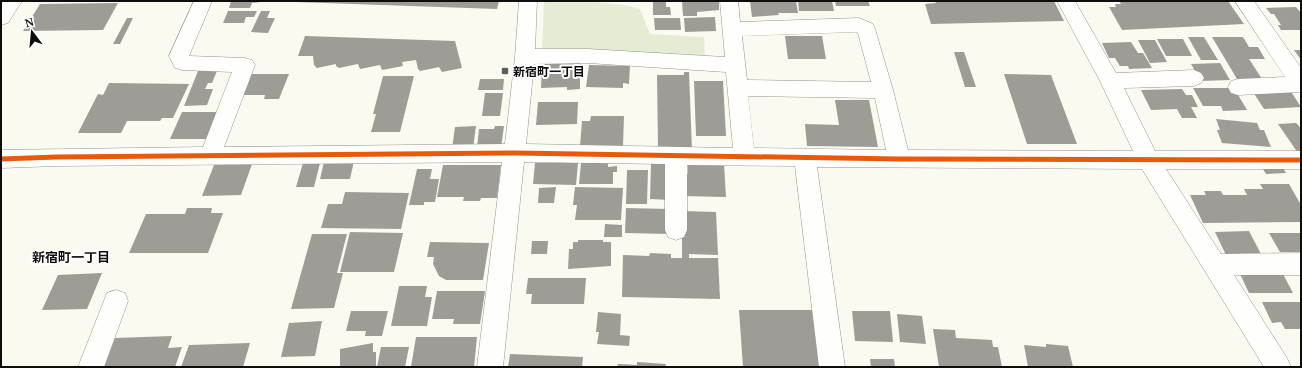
<svg xmlns="http://www.w3.org/2000/svg" width="1302" height="368" font-family="'Noto Serif','Noto Sans JP',serif">
<rect width="100%" height="100%" fill="#fbfaf0"/>
<path fill="#e4edd3" d="M544 2C575 3 611 0 640 9L650 34 704 37 705 59 542 51Z"/>
<g fill="#9e9c96">
<polygon points="231,1 260,1 260,2 252,3 250,8 229,8"/>
<polygon points="295,1 499,1 497,9 295,2"/>
<polygon points="653,1 666,1 666,7 670,7 671,15 653,15"/>
<polygon points="682,1 719,1 719,10 697,12 697,16 683,16"/>
<polygon points="750,1 796,1 798,13 778,13 779,15 752,17"/>
<polygon points="798,1 832,1 834,11 799,11"/>
<polygon points="835,1 868,1 870,6 836,6"/>
<polygon points="935,1 1054,1 1064,21 931,24 925,4 936,3"/>
<polygon points="1119,1 1228,1 1244,24 1122,30 1109,7 1116,7 1115,4 1121,4"/>
<polygon points="118,3 103,30 23,31 40,4"/>
<polygon points="1296,7 1301,13 1301,30 1281,30 1278,25 1281,25 1274,14 1271,14 1266,8"/>
<polygon points="228,11 257,11 254,17 246,17 244,23 223,23"/>
<polygon points="261,11 270,11 267,18 275,18 268,33 251,32"/>
<polygon points="715,17 716,31 685,32 684,18"/>
<polygon points="127,18 133,18 120,44 113,44"/>
<polygon points="654,18 680,18 681,30 655,30"/>
<polygon points="305,36 455,41 462,68 442,72 439,67 420,71 418,69 416,60 402,62 403,66 382,70 380,65 360,69 358,64 339,68 336,66 336,64 317,68 314,65 313,56 298,56"/>
<polygon points="785,36 822,36 826,59 788,59"/>
<polygon points="1188,37 1204,37 1218,60 1201,60"/>
<polygon points="1212,37 1243,37 1249,47 1258,47 1265,59 1249,59 1262,79 1237,79"/>
<polygon points="1157,39 1183,39 1192,56 1166,56"/>
<polygon points="1138,40 1155,40 1167,62 1150,63"/>
<polygon points="1131,42 1138,53 1143,53 1152,68 1129,69 1128,66 1120,66 1115,58 1109,58 1102,43"/>
<polygon points="1294,50 1301,50 1301,60"/>
<polygon points="954,52 964,52 976,87 965,87"/>
<polygon points="580,63 580,89 567,90 567,87 541,88 542,64"/>
<polygon points="1220,63 1230,80 1201,81 1191,64"/>
<polygon points="589,65 630,66 629,84 623,83 623,88 586,87"/>
<polygon points="198,71 217,71 212,83 208,83 205,89 213,89 207,105 184,106"/>
<polygon points="684,72 689,72 692,150 658,147 657,75 684,75"/>
<polygon points="250,74 289,74 279,99 264,99 265,95 241,95"/>
<polygon points="1004,74 1051,75 1077,144 1027,144"/>
<polygon points="383,76 414,76 400,132 371,132 376,114 373,114"/>
<polygon points="480,79 504,79 503,90 478,90"/>
<polygon points="694,81 723,81 726,136 696,136"/>
<polygon points="109,83 189,84 173,118 162,118 160,121 127,121 121,133 78,133 98,94 103,95"/>
<polygon points="1193,88 1234,88 1247,110 1223,111 1221,106 1203,106"/>
<polygon points="1182,89 1186,95 1192,95 1198,107 1191,107 1197,118 1182,118 1177,109 1151,110 1141,90"/>
<polygon points="1290,90 1301,107 1264,109 1253,92"/>
<polygon points="485,93 503,93 500,116 482,116"/>
<polygon points="835,100 869,100 878,147 807,146 805,124 839,125"/>
<polygon points="538,102 578,102 577,124 536,125"/>
<polygon points="182,112 221,112 211,139 170,139"/>
<polygon points="591,116 624,116 623,146 580,146 582,121 590,121"/>
<polygon points="1216,119 1257,123 1260,130 1264,130 1271,147 1222,143 1217,130 1220,130"/>
<polygon points="1296,123 1301,128 1301,153 1298,153 1278,124"/>
<polygon points="476,126 473,148 452,149 455,127"/>
<polygon points="495,126 504,126 501,148 477,148 479,129 494,129"/>
<polygon points="354,161 350,179 320,179 324,162"/>
<polygon points="608,162 608,167 617,166 617,172 613,172 613,184 579,184 581,163"/>
<polygon points="303,163 320,163 314,187 296,187"/>
<polygon points="535,163 578,163 576,185 533,184"/>
<polygon points="651,163 670,164 670,200 650,199"/>
<polygon points="252,164 241,195 202,196 214,165"/>
<polygon points="688,164 724,164 726,197 682,196 682,174 688,174"/>
<polygon points="443,165 501,165 497,198 481,198 480,201 463,201 464,197 437,197"/>
<polygon points="1283,168 1286,173 1266,174 1263,169"/>
<polygon points="417,169 432,169 430,179 439,179 435,202 424,202 424,205 409,205"/>
<polygon points="627,170 648,170 647,204 626,204"/>
<polygon points="1260,184 1289,184 1301,205 1301,222 1203,223 1190,195 1206,195 1204,191 1221,191 1223,195 1247,195 1244,189 1263,189"/>
<polygon points="556,187 554,203 538,203 539,188"/>
<polygon points="575,187 623,188 621,220 575,220 577,205 573,205"/>
<polygon points="345,192 409,193 401,229 321,228 328,204 342,204"/>
<polygon points="187,208 212,208 211,213 223,213 208,253 129,253 146,214 185,214"/>
<polygon points="626,208 670,209 670,234 625,233"/>
<polygon points="682,211 716,212 718,255 689,254 689,258 718,258 720,299 622,297 623,255 649,256 650,253 671,254 671,258 682,258"/>
<polygon points="605,224 622,225 622,237 604,237"/>
<polygon points="1249,231 1261,254 1226,255 1215,232"/>
<polygon points="350,232 403,233 394,272 340,272"/>
<polygon points="1269,233 1301,233 1301,252 1280,252"/>
<polygon points="312,234 347,234 337,273 343,273 334,308 291,309"/>
<polygon points="578,240 603,240 603,242 611,242 611,266 568,269 569,249 573,249 573,242 578,242"/>
<polygon points="532,241 548,241 547,254 531,254"/>
<polygon points="430,242 489,243 483,280 446,280 439,276 433,264 434,257 427,257"/>
<polygon points="102,273 87,309 42,310 58,275"/>
<polygon points="1240,274 1283,274 1293,293 1249,293"/>
<polygon points="528,278 586,278 584,304 531,304 532,294 526,294"/>
<polygon points="399,286 427,286 425,297 432,297 427,326 391,326"/>
<polygon points="437,291 485,291 480,324 453,324 454,319 432,319"/>
<polygon points="1262,302 1300,302 1301,329 1285,329 1281,322 1272,323"/>
<polygon points="739,310 813,310 820,367 743,367"/>
<polygon points="351,311 388,311 382,336 365,336 366,331 346,331"/>
<polygon points="852,311 890,311 893,342 855,341"/>
<polygon points="598,312 621,314 620,335 630,336 629,346 597,344 599,332 596,332"/>
<polygon points="897,314 922,316 926,344 900,342"/>
<polygon points="322,321 315,356 281,357 289,323"/>
<polygon points="933,329 955,330 956,338 992,340 993,347 998,347 1002,367 939,367"/>
<polygon points="172,336 168,348 182,347 175,367 104,367 115,338"/>
<polygon points="416,337 477,337 474,367 411,367"/>
<polygon points="250,343 243,367 181,367 189,345"/>
<polygon points="373,343 373,352 376,352 376,367 340,367 340,349"/>
<polygon points="1046,344 1068,346 1073,367 1028,367 1024,345 1046,347"/>
<polygon points="381,347 409,347 405,367 377,367"/>
<polygon points="510,354 583,357 582,367 508,367"/>
<polygon points="870,359 894,359 895,367 871,367"/>
<polygon points="637,362 666,364 665,367 617,367 618,364 637,365"/>
</g>
<g fill="none" stroke-linecap="round" stroke-linejoin="round">
<defs>
<g id="minor">
<polygon points="3,1 22,1 8,23 1,25 1,4"/>
<path d="M194 1H212L189 56 245 58 252 60 255 65 224 147 505 144 515 57 519 1H537L535 49H588L725 57 720 1H738L740 22 859 18 873 24 875 29 893 90 908 150 1133 151 1100 81 1057 1H1075L1116 73 1194 70 1201 73 1204 78 1201 83 1194 86 1124 88 1155 151H1301V169H1166L1221 254 1301 253V275H1234L1287 358 1291 367H1264L1142 169 817 167 845 367H819L795 166 687 165V230L684 237 676 240 668 237 665 230V164L524 162 503 367H477L502 162 57 166 1 168V150L203 147 232 72 182 70 175 68 169 56ZM856 32 858 33 871 82 747 80 742 36ZM588 63 726 72 733 148 526 144 534 64ZM748 96 875 98 886 150 754 148Z"/>
<polygon points="1235,1 1254,1 1301,68 1301,92 1238,95 1231,93 1228,87 1231,81 1238,79 1285,77"/>
<polygon points="116,290 125,293 128,301 104,367 78,367 107,293"/>
</g>
</defs>
<use href="#minor" stroke="#94948f" stroke-width="1"/>
<use href="#minor" fill="#fefefd" fill-rule="evenodd"/>
<defs>
<polyline id="cycleway" points="1,159 57,157 515,153 899,159 1301,160"/>
</defs>
<use href="#cycleway" stroke="#fff" stroke-width="8"/>
<use href="#cycleway" stroke="#e8590c" stroke-width="5"/>
</g>
<rect fill="#60605c" stroke="#fff" stroke-width="1.5" x="501" y="67" width="8" height="8" rx="2"/>
<g text-anchor="middle" dominant-baseline="central" stroke-width="4" stroke-linejoin="round" paint-order="stroke">
<g font-size="12" font-weight="bold" fill="#0d0d0d" stroke="#fff" text-anchor="start">
<text x="513" y="71">新宿町一丁目</text>
</g>
<g font-size="13" font-weight="bold" fill="#0d0d0d" stroke="#fff">
<text x="71" y="257">新宿町一丁目</text>
</g>
</g>
<rect width="1302" height="368" fill="none" stroke="#0d0d0d" stroke-width="4"/>
<g transform="translate(32 32) rotate(344)" stroke="#ffffff" stroke-width="3" paint-order="stroke">
<path d="M0-3L7 15L0 10L-7 15Z" fill="#0d0d0d"/>
<text y="-6" font-size="11" font-weight="bold" text-anchor="middle" fill="#0d0d0d">N</text>
</g>
</svg>
